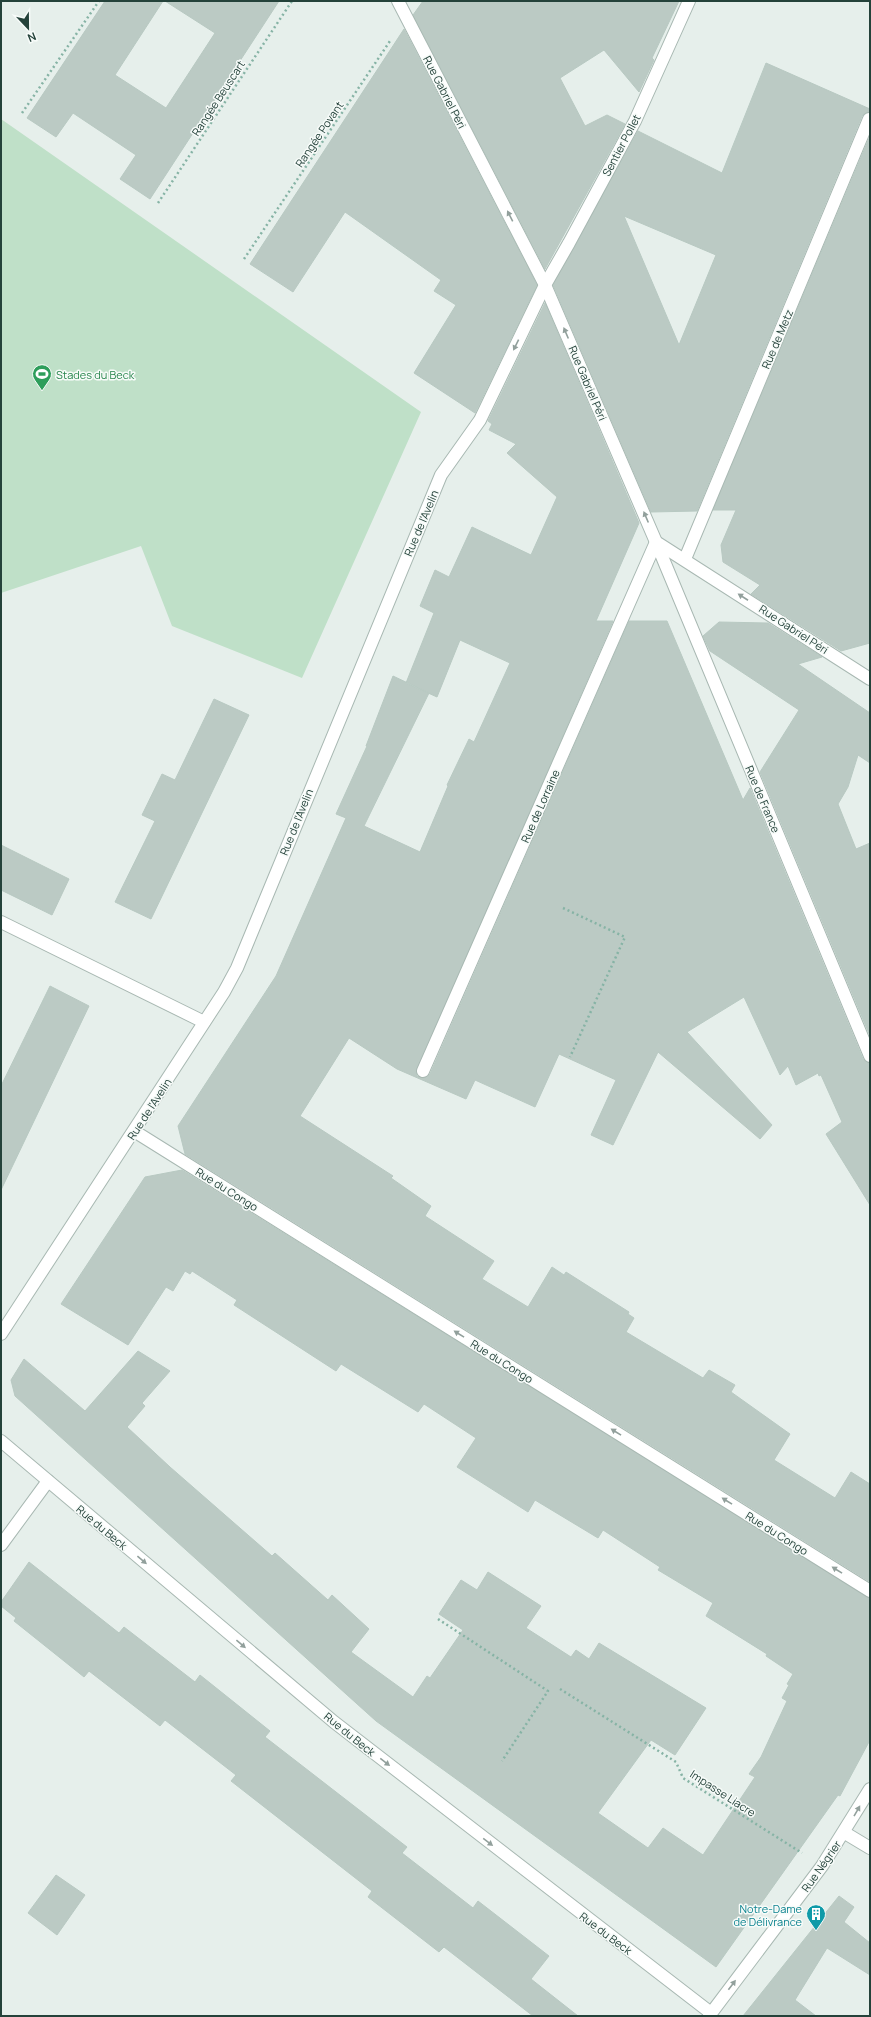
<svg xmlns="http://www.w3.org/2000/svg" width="871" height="2017" font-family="Manrope,sans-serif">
<rect width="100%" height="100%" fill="#e6efeb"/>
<polygon fill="#bfe0c8" points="1,119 421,412 302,678 172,626 141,546 1,593"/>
<g fill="#bbcac4" stroke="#b8c9c2" fill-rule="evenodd">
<polygon points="105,1 163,1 115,75 166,108 215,33 165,1 279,1 150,199 120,179 136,155 73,113 56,137 27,118"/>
<polygon points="423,1 679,1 652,58 654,60 639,92 604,50 560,78 585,126 607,115 625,124 545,269 413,15"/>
<polygon points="404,29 537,285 475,413 414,373 456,305 434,291 441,280 345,212 293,292 250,264"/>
<path d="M766 63 870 109V112L865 113 862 116 697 511 651 512 553 285 638 131 722 173ZM624 216 716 255 679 345Z"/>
<polygon points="870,136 870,643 841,651 751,594 760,585 723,562 721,545 736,510 713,510"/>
<polygon points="545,303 639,523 596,621 613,621 416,1072 417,1076 423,1078 430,1074 629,621 667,621 743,800 750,788 863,1059 870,1063 870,1205 826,1134 842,1122 821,1075 819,1076 818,1073 796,1085 788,1066 780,1075 744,997 687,1032 772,1125 760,1139 658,1052 613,1145 591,1135 616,1080 559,1054 535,1107 475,1080 466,1099 397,1069 349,1038 300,1116 393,1176 391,1178 431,1206 425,1216 494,1261 482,1279 528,1307 552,1267 564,1275 566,1272 629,1312 628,1314 634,1318 626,1332 703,1378 709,1370 735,1385 731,1392 790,1434 774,1460 835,1498 851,1472 870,1484 870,1582 185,1154 178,1126 276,976 346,818 336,814 367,746 366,746 393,676 429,693 364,826 420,852 448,786 447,785 469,739 474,742 510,663 460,640 437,697 406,683 434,613 420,606 435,570 449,577 472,527 531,555 557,497 507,453 516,444 489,430 492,424 488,421"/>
<polygon points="719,622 768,623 822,657 798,664 870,713 870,763 858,755 848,787 838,804 856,849 870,843 870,1036 760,772 799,710 710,651 703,636"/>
<polygon points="214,699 249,715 151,919 115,902 155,821 142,815 162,774 175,780"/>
<polygon points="1,845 69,879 52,915 1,890"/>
<polygon points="50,986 89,1006 1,1190 1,1086"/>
<polygon points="182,1170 870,1598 870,1740 840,1796 838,1795 716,1967 376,1721 15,1396 11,1380 24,1359 85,1411 138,1351 170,1371 142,1403 145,1406 127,1427 170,1467 272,1556 275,1553 328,1600 332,1595 369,1629 351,1652 413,1697 427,1676 430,1678 463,1630 439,1614 461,1580 477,1590 488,1572 541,1606 526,1628 571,1657 576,1650 589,1659 599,1643 706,1708 675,1755 651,1740 598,1813 648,1848 663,1828 703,1855 755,1777 749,1774 761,1757 787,1701 782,1698 789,1685 787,1684 793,1674 766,1656 767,1654 706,1616 713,1603 658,1570 660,1567 603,1530 598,1538 535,1500 528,1512 457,1467 476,1438 424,1404 418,1412 341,1364 336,1371 234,1305 237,1300 192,1271 190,1274 185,1271 173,1291 166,1287 128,1345 61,1304 145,1177"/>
<polygon points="29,1562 119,1633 124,1627 195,1682 200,1675 270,1731 265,1737 407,1847 402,1853 473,1908 478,1901 549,1956 531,1979 578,2016 533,2016 444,1947 439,1952 368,1897 372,1891 231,1781 236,1775 165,1720 160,1726 89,1671 84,1677 14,1621 16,1618 1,1606 1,1602"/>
<polygon points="56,1875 85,1895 57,1935 28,1913"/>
<polygon points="839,1896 854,1907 844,1922 870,1943 870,1975 827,1948 795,2000 816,2016 743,2016"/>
</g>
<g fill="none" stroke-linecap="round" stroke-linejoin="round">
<defs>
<g id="minor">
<polyline points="398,1 545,285 656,542 870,679"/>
<polyline points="656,542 870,1056"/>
<polyline points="685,559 869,119"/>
<polyline points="1,922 204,1022"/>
<polyline points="423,1071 656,542"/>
<polyline points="134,1131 870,1591"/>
<polyline points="1,1334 224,992 237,968 441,475 480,420 545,285 569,243 635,121 689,1"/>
<polyline points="1,1441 334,1722 711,2013"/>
<polyline points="1,1545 48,1481"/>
<polyline points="845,1833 870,1848"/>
<polyline points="709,2016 822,1866 870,1789"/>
</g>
</defs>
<use href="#minor" stroke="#a8b8b2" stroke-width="14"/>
<g stroke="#86b3a5" stroke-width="2.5" stroke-dasharray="2 3" stroke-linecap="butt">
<polyline points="22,113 99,1"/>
<polyline points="158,203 292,1"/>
<polyline points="244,259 390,41"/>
<polyline points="563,908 625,937 570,1057"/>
<polyline points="438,1619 548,1691 502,1761"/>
<polyline points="560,1689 676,1762 683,1778 802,1853"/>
</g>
<use href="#minor" stroke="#fff" stroke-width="12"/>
</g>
<defs><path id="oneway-solid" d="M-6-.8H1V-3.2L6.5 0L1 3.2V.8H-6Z"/></defs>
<g fill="#92a09c">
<use href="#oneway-solid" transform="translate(510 216) rotate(-117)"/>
<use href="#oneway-solid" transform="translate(566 333) rotate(-113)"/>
<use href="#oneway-solid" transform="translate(516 345) rotate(116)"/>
<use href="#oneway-solid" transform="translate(646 517) rotate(-113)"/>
<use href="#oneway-solid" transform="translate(743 597) rotate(-147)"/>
<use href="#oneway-solid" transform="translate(459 1334) rotate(-148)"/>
<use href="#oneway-solid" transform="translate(616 1432) rotate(-148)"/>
<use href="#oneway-solid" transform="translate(727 1501) rotate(-148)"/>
<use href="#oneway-solid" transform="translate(142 1560) rotate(40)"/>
<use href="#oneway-solid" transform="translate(837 1570) rotate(-148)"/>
<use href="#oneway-solid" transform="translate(241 1644) rotate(40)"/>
<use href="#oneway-solid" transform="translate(385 1762) rotate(38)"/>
<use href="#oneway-solid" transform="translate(857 1811) rotate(-60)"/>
<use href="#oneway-solid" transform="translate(488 1842) rotate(37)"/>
<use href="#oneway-solid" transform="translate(732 1985) rotate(-53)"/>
</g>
<defs>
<symbol id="stadium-pin" viewBox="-11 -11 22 30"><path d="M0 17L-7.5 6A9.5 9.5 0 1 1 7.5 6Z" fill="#2e9e5b" stroke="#f7fbf9"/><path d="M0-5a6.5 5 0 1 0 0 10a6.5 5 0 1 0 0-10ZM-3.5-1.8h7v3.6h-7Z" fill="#fff"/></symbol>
<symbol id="building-pin" viewBox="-11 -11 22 30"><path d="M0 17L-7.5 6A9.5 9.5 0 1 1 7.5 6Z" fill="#0f9aa8" stroke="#f7fbf9"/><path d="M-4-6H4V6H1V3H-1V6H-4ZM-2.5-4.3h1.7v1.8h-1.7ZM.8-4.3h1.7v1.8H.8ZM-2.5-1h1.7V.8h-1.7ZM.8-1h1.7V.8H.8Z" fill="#fff"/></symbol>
</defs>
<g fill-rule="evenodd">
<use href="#stadium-pin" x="31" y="363" width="22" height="30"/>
<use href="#building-pin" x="805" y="1903" width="22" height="30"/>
</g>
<g text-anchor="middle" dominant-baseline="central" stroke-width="3" stroke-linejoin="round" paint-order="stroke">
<g font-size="11" fill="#24423a" stroke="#f7fbf9">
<text transform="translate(445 92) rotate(63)">Rue Gabriel Péri</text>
<text transform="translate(218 98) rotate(-57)">Rangée Beuscart</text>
<text transform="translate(319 134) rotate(-56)">Rangée Povant</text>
<text transform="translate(621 145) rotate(-62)">Sentier Pollet</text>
<text transform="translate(777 339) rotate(-67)">Rue de Metz</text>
<text transform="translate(588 383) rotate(67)">Rue Gabriel Péri</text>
<text transform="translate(421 523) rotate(-67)">Rue de l'Avelin</text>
<text transform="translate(794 629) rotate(33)">Rue Gabriel Péri</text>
<text transform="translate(763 799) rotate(67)">Rue de France</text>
<text transform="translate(540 806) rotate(-66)">Rue de Lorraine</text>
<text transform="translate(296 822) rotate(-68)">Rue de l'Avelin</text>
<text transform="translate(149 1109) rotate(-57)">Rue de l'Avelin</text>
<text transform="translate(227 1189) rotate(32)">Rue du Congo</text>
<text transform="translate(502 1361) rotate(32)">Rue du Congo</text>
<text transform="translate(102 1527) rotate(40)">Rue du Beck</text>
<text transform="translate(777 1533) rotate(32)">Rue du Congo</text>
<text transform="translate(350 1734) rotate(39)">Rue du Beck</text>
<text transform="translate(723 1793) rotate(33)">Impasse Liacre</text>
<text transform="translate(821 1866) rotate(-55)">Rue Négrier</text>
<text transform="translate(606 1933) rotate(37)">Rue du Beck</text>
</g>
<g font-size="11" fill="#27864d" stroke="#f7fbf9" text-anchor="start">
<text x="56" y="374">Stades du Beck</text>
</g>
<g font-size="11" fill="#0d838f" stroke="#f7fbf9" text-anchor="end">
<text x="802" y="1908">Notre-Dame<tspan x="802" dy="13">de Délivrance</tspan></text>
</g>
</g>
<rect width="871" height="2017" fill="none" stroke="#24423a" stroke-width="4"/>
<g transform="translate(28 28) rotate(158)" stroke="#f7fbf9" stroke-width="3" paint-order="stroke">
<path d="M0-3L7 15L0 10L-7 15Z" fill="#24423a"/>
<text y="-6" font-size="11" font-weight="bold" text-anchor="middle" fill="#24423a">N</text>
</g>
</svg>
